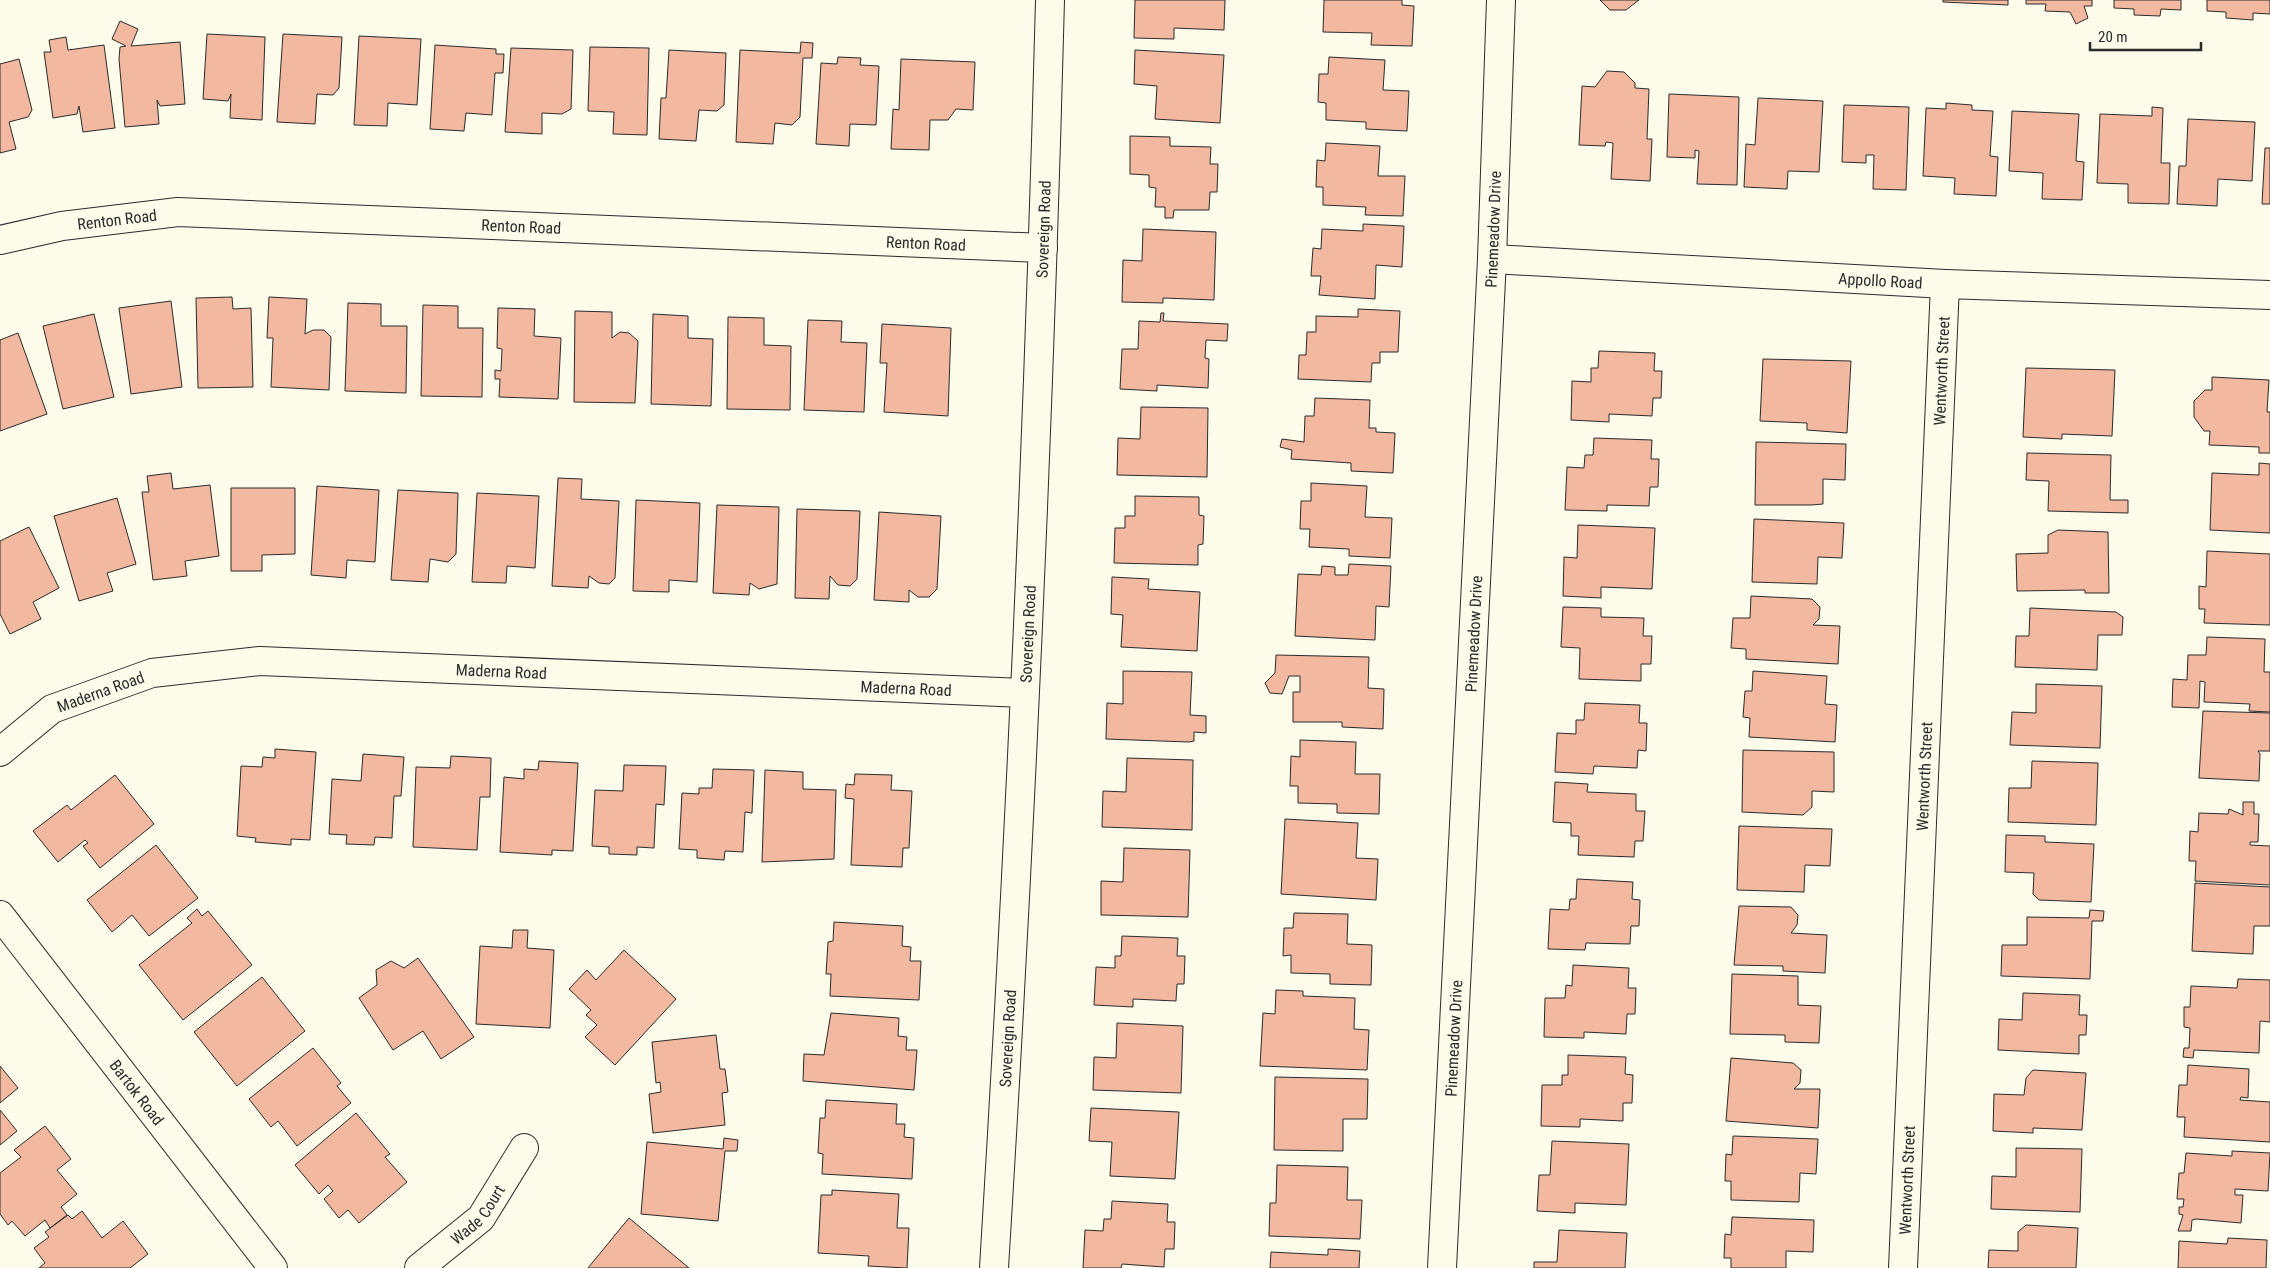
<svg xmlns="http://www.w3.org/2000/svg" width="2270" height="1268" font-family="'Roboto Condensed',sans-serif">
<rect width="100%" height="100%" fill="#fdfbea"/>
<g fill="#f2b8a0" stroke="#2b2b2b">
<polygon points="1135,0 1225,0 1224,30 1174,28 1174,39 1134,38"/>
<polygon points="1324,0 1402,0 1402,5 1414,6 1412,46 1371,45 1372,33 1323,32"/>
<polygon points="1600,0 1639,0 1626,10 1610,10"/>
<polygon points="1943,0 2008,0 2008,5 1943,2"/>
<polygon points="2026,0 2092,0 2092,6 2084,6 2088,18 2076,24 2070,12 2045,11 2046,4 2026,4"/>
<polygon points="2114,0 2181,0 2181,10 2161,9 2160,16 2134,15 2134,9 2114,8"/>
<polygon points="2207,0 2270,0 2270,14 2253,13 2253,20 2226,18 2226,12 2207,11"/>
<polygon points="120,21 138,29 131,46 180,42 185,104 160,106 157,100 159,124 125,127 119,59 120,47 126,46 112,39"/>
<polygon points="207,34 265,37 262,120 230,118 231,94 228,101 203,99"/>
<polygon points="283,34 342,37 339,88 333,95 317,94 315,124 277,122"/>
<polygon points="359,36 421,39 417,105 388,103 387,126 354,125"/>
<polygon points="66,37 68,50 104,45 115,128 83,132 79,106 77,114 53,118 44,52 51,52 49,40"/>
<polygon points="801,42 813,43 812,58 803,58 800,117 792,125 775,123 773,144 736,142 740,50 800,53"/>
<polygon points="435,45 496,49 496,54 504,54 503,73 495,73 492,115 466,113 464,131 430,129"/>
<polygon points="590,47 649,48 647,135 613,134 614,112 588,111"/>
<polygon points="511,48 573,50 571,109 562,114 542,113 542,134 505,132"/>
<polygon points="669,50 726,53 724,105 717,111 699,110 696,141 659,139 661,98 666,98"/>
<polygon points="1135,50 1224,55 1220,123 1155,119 1157,86 1134,84"/>
<polygon points="838,57 861,58 860,65 879,66 876,125 850,124 849,146 816,144 821,63 837,64"/>
<polygon points="1329,57 1385,60 1383,90 1409,91 1407,131 1366,129 1366,122 1326,120 1326,103 1318,102 1319,74 1328,74"/>
<polygon points="19,59 32,110 28,117 9,122 16,149 0,153 0,64"/>
<polygon points="901,59 975,62 973,110 956,109 948,120 930,120 929,150 891,149 893,109 899,110"/>
<polygon points="1607,71 1624,72 1635,83 1635,88 1649,89 1647,139 1652,139 1650,181 1611,179 1613,143 1606,142 1605,146 1579,145 1582,86 1595,87"/>
<polygon points="1669,94 1739,97 1737,185 1697,184 1699,151 1695,150 1695,158 1667,157"/>
<polygon points="1758,98 1823,101 1819,172 1788,171 1787,189 1744,187 1746,144 1755,145"/>
<polygon points="1946,103 1972,105 1972,110 1993,111 1990,156 1998,157 1996,196 1954,194 1955,178 1923,176 1926,108 1946,109"/>
<polygon points="1844,105 1909,107 1906,190 1873,189 1874,155 1866,155 1866,163 1842,162"/>
<polygon points="2152,107 2163,108 2161,163 2170,163 2169,204 2128,203 2128,184 2097,183 2100,114 2152,116"/>
<polygon points="2012,111 2079,114 2076,161 2084,162 2082,200 2042,199 2043,173 2009,171"/>
<polygon points="2188,119 2255,122 2252,181 2218,179 2217,206 2177,204 2179,166 2186,166"/>
<polygon points="1130,136 1170,137 1170,146 1211,147 1210,164 1218,164 1217,192 1210,192 1209,210 1174,210 1173,218 1165,218 1165,207 1155,207 1156,188 1149,187 1149,175 1130,174"/>
<polygon points="1326,143 1380,146 1378,176 1405,176 1403,216 1365,215 1366,207 1323,205 1323,187 1316,187 1317,160 1325,161"/>
<polygon points="2265,148 2270,148 2270,204 2262,204"/>
<polygon points="1363,224 1404,226 1402,267 1376,265 1375,299 1319,295 1321,276 1311,276 1313,248 1321,249 1322,229 1363,231"/>
<polygon points="1143,229 1216,232 1214,300 1163,298 1163,303 1122,302 1123,260 1142,261"/>
<polygon points="232,297 233,309 251,308 253,387 198,388 196,298"/>
<polygon points="269,297 307,299 305,334 313,330 324,330 331,337 329,390 271,387 273,338 267,338"/>
<polygon points="171,301 182,387 131,394 119,308"/>
<polygon points="348,303 381,304 381,326 407,326 406,393 345,391"/>
<polygon points="423,305 458,306 458,328 483,328 482,397 421,396"/>
<polygon points="498,308 535,309 534,336 561,338 558,399 499,397 500,379 495,379 495,370 501,371 502,349 497,348"/>
<polygon points="1358,309 1400,311 1398,352 1380,352 1380,363 1372,363 1371,382 1298,379 1299,355 1306,355 1307,332 1316,332 1316,316 1358,317"/>
<polygon points="575,311 612,312 612,338 620,332 629,333 638,341 635,403 574,402"/>
<polygon points="1161,313 1164,313 1163,321 1228,324 1227,341 1206,340 1205,358 1209,359 1208,388 1157,385 1157,391 1120,389 1122,349 1138,349 1139,321 1160,322"/>
<polygon points="94,314 114,397 63,409 43,326"/>
<polygon points="653,314 688,316 688,338 713,339 711,406 651,404"/>
<polygon points="728,317 764,318 764,345 791,346 790,410 727,409"/>
<polygon points="808,320 842,321 841,342 867,343 864,412 804,410"/>
<polygon points="882,324 951,328 948,416 884,412 887,363 880,363"/>
<polygon points="18,333 47,414 0,431 0,340"/>
<polygon points="1599,351 1655,353 1654,371 1662,371 1661,398 1653,398 1652,416 1609,414 1609,422 1571,420 1572,381 1591,382 1591,368 1598,368"/>
<polygon points="1763,359 1851,361 1847,433 1807,430 1807,423 1760,421"/>
<polygon points="2026,368 2115,370 2112,436 2062,434 2062,439 2023,437"/>
<polygon points="2212,377 2269,380 2267,412 2270,412 2270,453 2259,453 2259,447 2209,445 2210,431 2204,431 2194,417 2194,401 2205,390 2212,390"/>
<polygon points="1315,398 1370,400 1369,428 1376,428 1376,432 1395,433 1393,473 1351,471 1351,463 1291,459 1292,450 1280,447 1282,439 1304,442 1305,416 1314,416"/>
<polygon points="1141,407 1208,408 1207,477 1117,475 1118,438 1140,439"/>
<polygon points="1594,438 1652,440 1651,459 1659,459 1658,487 1650,487 1649,506 1607,505 1607,511 1565,510 1567,467 1584,468 1585,455 1593,455"/>
<polygon points="1756,442 1846,444 1845,480 1823,479 1823,504 1811,505 1755,505"/>
<polygon points="2027,453 2111,455 2110,500 2128,500 2128,513 2048,511 2049,481 2026,480"/>
<polygon points="2259,463 2270,464 2270,533 2210,530 2212,473 2259,475"/>
<polygon points="171,473 173,489 210,485 219,556 185,561 187,576 153,580 142,492 149,492 147,476"/>
<polygon points="558,478 582,479 581,499 619,501 615,578 609,584 599,583 589,576 588,588 552,586"/>
<polygon points="1311,483 1367,486 1365,517 1392,518 1390,558 1349,556 1349,549 1309,547 1310,529 1300,529 1301,501 1311,501"/>
<polygon points="317,486 379,490 375,562 347,560 346,578 311,575"/>
<polygon points="231,488 295,488 295,554 262,555 262,571 231,571"/>
<polygon points="398,490 458,493 456,554 448,562 430,559 428,582 391,580"/>
<polygon points="477,493 539,496 535,568 507,566 506,583 472,582"/>
<polygon points="1135,496 1199,497 1199,515 1204,516 1203,544 1198,545 1198,565 1114,563 1115,528 1125,528 1125,516 1135,516"/>
<polygon points="117,498 136,564 107,573 113,591 79,601 54,516"/>
<polygon points="636,500 700,503 697,582 669,580 669,592 633,591"/>
<polygon points="717,505 779,507 777,584 759,589 750,583 749,595 713,593"/>
<polygon points="797,509 860,511 857,579 850,586 838,585 830,576 829,599 795,598"/>
<polygon points="879,512 941,516 937,589 929,597 918,597 909,590 909,602 874,600"/>
<polygon points="1754,519 1844,523 1842,558 1818,557 1817,584 1752,582"/>
<polygon points="1578,525 1655,528 1652,589 1601,587 1601,598 1563,596 1564,557 1577,558"/>
<polygon points="29,527 59,588 33,602 41,619 10,634 0,614 0,541"/>
<polygon points="2058,530 2108,532 2109,593 2085,593 2085,590 2017,591 2016,554 2048,553 2048,535"/>
<polygon points="2207,551 2270,554 2270,625 2204,623 2205,609 2199,609 2199,586 2206,587"/>
<polygon points="1349,564 1391,566 1389,607 1376,606 1375,640 1295,636 1298,574 1321,575 1322,566 1335,567 1335,575 1348,575"/>
<polygon points="1112,577 1149,579 1148,589 1200,592 1197,651 1121,647 1123,615 1111,614"/>
<polygon points="1751,596 1812,599 1820,607 1819,619 1813,625 1840,626 1838,664 1746,659 1746,649 1731,648 1733,618 1750,618"/>
<polygon points="1563,607 1601,608 1601,617 1644,618 1643,636 1652,636 1651,664 1641,664 1641,681 1579,679 1580,648 1561,647"/>
<polygon points="2030,608 2116,612 2123,617 2122,635 2098,635 2097,670 2015,667 2016,636 2029,636"/>
<polygon points="2207,637 2265,639 2264,672 2270,672 2270,712 2249,711 2250,704 2204,702 2205,682 2200,681 2199,708 2172,707 2173,679 2187,680 2188,655 2206,655"/>
<polygon points="1276,655 1369,657 1368,688 1384,689 1383,729 1342,727 1342,722 1293,722 1293,692 1300,692 1300,676 1289,676 1282,694 1270,693 1265,683 1275,673"/>
<polygon points="1123,671 1192,672 1190,715 1206,716 1206,733 1194,732 1194,741 1189,742 1106,739 1107,703 1123,704"/>
<polygon points="1753,671 1827,676 1825,704 1837,705 1835,742 1749,737 1750,718 1743,717 1745,691 1752,691"/>
<polygon points="2036,684 2102,686 2100,748 2010,745 2012,712 2036,713"/>
<polygon points="1585,703 1640,705 1639,723 1647,723 1646,751 1638,750 1637,768 1594,766 1593,774 1555,772 1557,733 1576,734 1576,720 1584,720"/>
<polygon points="2203,711 2270,713 2270,751 2258,751 2260,754 2259,781 2199,778"/>
<polygon points="1300,740 1356,742 1355,774 1380,774 1379,814 1337,813 1337,804 1298,803 1298,786 1290,786 1291,756 1300,757"/>
<polygon points="275,749 316,752 310,840 291,839 291,845 255,842 256,838 237,836 241,766 262,767 263,757 275,758"/>
<polygon points="1743,750 1834,752 1834,792 1812,791 1812,807 1803,815 1742,812"/>
<polygon points="363,754 404,757 401,796 394,796 392,838 375,837 374,845 346,844 347,835 329,834 332,779 361,781"/>
<polygon points="451,756 491,758 490,797 480,797 477,850 413,847 416,767 450,768"/>
<polygon points="1127,758 1193,760 1192,830 1102,827 1103,791 1126,792"/>
<polygon points="539,761 578,763 573,851 552,850 552,855 500,852 504,777 524,779 524,769 538,770"/>
<polygon points="2032,761 2098,763 2096,825 2008,822 2009,788 2031,788"/>
<polygon points="624,765 666,766 664,805 656,804 654,848 637,847 637,855 609,854 609,847 592,846 595,790 623,791"/>
<polygon points="713,769 754,770 752,813 745,812 743,852 725,851 724,860 697,858 697,850 679,849 682,793 699,794 699,788 712,788"/>
<polygon points="765,770 803,772 803,789 836,790 834,859 762,862"/>
<polygon points="855,774 892,775 891,790 912,791 909,848 903,848 902,867 851,865 854,799 845,798 846,784 854,785"/>
<polygon points="115,775 154,824 100,868 83,846 88,843 85,840 58,862 33,831 67,805 71,810"/>
<polygon points="1555,782 1588,784 1587,792 1636,794 1636,811 1645,811 1643,841 1635,841 1634,857 1578,855 1579,836 1571,836 1571,823 1553,822"/>
<polygon points="2243,802 2254,802 2254,814 2259,814 2258,842 2250,842 2250,845 2270,846 2270,885 2195,881 2196,861 2189,861 2190,831 2198,832 2199,813 2228,814 2229,809 2243,815"/>
<polygon points="1285,819 1358,823 1356,858 1378,859 1376,900 1281,894"/>
<polygon points="1739,826 1832,829 1830,866 1805,865 1804,892 1737,890"/>
<polygon points="2006,835 2045,836 2045,842 2094,844 2091,902 2039,900 2033,894 2034,873 2005,872"/>
<polygon points="156,845 198,898 149,936 132,915 112,932 87,900"/>
<polygon points="1124,848 1190,850 1188,917 1101,915 1101,881 1123,882"/>
<polygon points="1577,879 1633,882 1632,899 1640,900 1639,926 1631,926 1630,944 1586,943 1585,950 1548,949 1550,909 1569,910 1570,899 1576,899"/>
<polygon points="2195,883 2270,887 2270,926 2254,926 2253,954 2192,951"/>
<polygon points="1739,906 1791,907 1798,915 1797,925 1791,933 1827,935 1825,973 1783,971 1783,966 1734,965"/>
<polygon points="197,909 202,916 208,911 252,965 183,1020 139,965 192,923 187,918"/>
<polygon points="2090,910 2104,911 2103,921 2092,921 2090,979 2001,976 2002,945 2027,945 2027,917 2089,918"/>
<polygon points="1294,913 1348,914 1347,944 1372,945 1371,985 1330,984 1330,974 1291,973 1291,955 1283,956 1284,928 1293,928"/>
<polygon points="834,922 903,926 902,946 911,947 910,961 921,961 919,1000 830,996 831,974 826,974 828,942 833,941"/>
<polygon points="513,930 528,930 527,948 554,950 550,1028 476,1024 480,946 512,948"/>
<polygon points="1122,936 1178,938 1177,956 1185,956 1184,984 1177,984 1176,1001 1133,999 1133,1007 1094,1005 1096,967 1115,968 1115,956 1121,956"/>
<polygon points="624,950 676,999 615,1065 585,1037 597,1025 586,1015 591,1010 569,989 587,970 596,980"/>
<polygon points="418,958 474,1037 441,1059 423,1031 393,1050 359,998 377,985 376,970 391,961 404,968"/>
<polygon points="1573,965 1629,968 1628,988 1636,988 1635,1014 1627,1014 1626,1034 1584,1032 1584,1038 1544,1037 1545,998 1565,998 1566,985 1572,986"/>
<polygon points="1732,974 1798,976 1798,1005 1821,1006 1819,1043 1785,1042 1785,1035 1730,1034"/>
<polygon points="262,977 305,1031 237,1086 194,1032"/>
<polygon points="2238,979 2270,980 2270,1022 2260,1021 2259,1053 2194,1050 2193,1058 2183,1057 2184,1048 2189,1048 2190,1028 2184,1027 2184,1007 2190,1007 2191,986 2237,988"/>
<polygon points="1276,990 1303,991 1303,996 1355,998 1354,1029 1369,1030 1367,1070 1260,1066 1263,1013 1275,1014"/>
<polygon points="2023,993 2080,995 2079,1015 2087,1015 2086,1035 2079,1035 2079,1054 1998,1050 1999,1019 2022,1020"/>
<polygon points="831,1013 899,1018 898,1036 907,1037 906,1050 917,1050 914,1090 803,1081 804,1054 824,1055"/>
<polygon points="1117,1023 1183,1026 1181,1093 1093,1090 1094,1057 1116,1058"/>
<polygon points="716,1035 720,1069 725,1069 728,1092 722,1093 725,1125 653,1133 649,1094 661,1092 660,1082 656,1083 652,1042"/>
<polygon points="313,1048 341,1083 337,1086 351,1103 297,1146 278,1121 271,1127 249,1099"/>
<polygon points="1568,1055 1626,1057 1625,1074 1633,1075 1632,1103 1623,1103 1623,1121 1580,1119 1580,1127 1541,1126 1542,1085 1562,1085 1562,1075 1568,1075"/>
<polygon points="1731,1058 1793,1063 1801,1070 1800,1083 1794,1089 1820,1089 1818,1128 1726,1121"/>
<polygon points="2188,1065 2249,1069 2248,1098 2241,1097 2240,1100 2270,1102 2270,1142 2184,1137 2185,1117 2177,1117 2179,1085 2187,1085"/>
<polygon points="0,1066 18,1088 0,1103"/>
<polygon points="2033,1070 2086,1073 2082,1130 2033,1128 2033,1133 1993,1131 1994,1094 2024,1095 2026,1078"/>
<polygon points="1275,1077 1368,1079 1367,1119 1343,1119 1343,1151 1274,1150"/>
<polygon points="826,1100 897,1104 896,1124 905,1124 904,1137 914,1138 912,1179 822,1174 823,1154 818,1153 820,1118 825,1118"/>
<polygon points="1091,1108 1179,1112 1175,1179 1110,1176 1112,1142 1089,1141"/>
<polygon points="0,1110 17,1131 0,1145"/>
<polygon points="356,1113 390,1154 385,1157 407,1182 359,1223 348,1210 339,1218 324,1199 333,1191 328,1185 319,1194 295,1165"/>
<polygon points="45,1126 71,1159 57,1170 77,1194 61,1207 67,1215 50,1228 45,1220 25,1236 12,1221 8,1225 0,1214 0,1173 21,1157 14,1150"/>
<polygon points="1733,1136 1818,1139 1816,1174 1800,1173 1799,1202 1731,1200 1731,1181 1725,1181 1726,1154 1732,1155"/>
<polygon points="724,1138 738,1140 737,1151 725,1151 718,1221 641,1214 647,1142 723,1149"/>
<polygon points="1552,1141 1629,1144 1626,1205 1575,1203 1575,1213 1537,1211 1539,1175 1550,1175"/>
<polygon points="2016,1148 2082,1149 2080,1212 1991,1209 1992,1176 2016,1177"/>
<polygon points="2232,1151 2270,1153 2268,1191 2235,1189 2235,1195 2243,1195 2241,1223 2196,1219 2192,1220 2191,1231 2178,1231 2183,1215 2179,1214 2179,1207 2183,1207 2184,1199 2177,1199 2179,1173 2184,1173 2186,1153 2232,1156"/>
<polygon points="1277,1165 1348,1167 1347,1200 1362,1200 1360,1239 1269,1236 1270,1203 1276,1203"/>
<polygon points="832,1190 899,1194 897,1228 909,1228 907,1268 868,1266 869,1256 818,1253 821,1195 832,1195"/>
<polygon points="1112,1201 1168,1204 1167,1222 1175,1222 1174,1249 1165,1249 1164,1267 1122,1264 1121,1268 1083,1268 1085,1230 1103,1231 1104,1219 1111,1219"/>
<polygon points="82,1211 102,1238 123,1221 148,1254 130,1268 39,1268 45,1263 34,1248 49,1237 45,1232 68,1215 72,1219"/>
<polygon points="1732,1217 1814,1220 1813,1252 1786,1251 1786,1268 1731,1268 1731,1258 1724,1258 1725,1234 1731,1235"/>
<polygon points="629,1218 689,1268 588,1268"/>
<polygon points="2026,1225 2078,1228 2076,1268 1988,1268 1989,1250 2018,1251 2018,1232"/>
<polygon points="1559,1230 1627,1233 1625,1268 1534,1268 1534,1262 1557,1262"/>
<polygon points="2228,1238 2267,1240 2266,1268 2178,1268 2179,1241 2227,1244"/>
<polygon points="1328,1249 1360,1251 1359,1268 1270,1268 1271,1252 1328,1255"/>
</g>
<g fill="none" stroke-linecap="round" stroke-linejoin="round">
<defs>
<g id="street">
<path id="s1" d="M0 240 62 226 178 212 1043 248"/>
<path id="s2" d="M1492 259 1945 284 2270 295"/>
<path id="s3" d="M0 752 52 709 152 673 260 661 1024 693"/>
<path id="s4" d="M0 915 273 1268"/>
<path id="s5" d="M419 1268 481 1218 524 1148"/>
<path id="s6" d="M994 1268C1020 846 1039 423 1050 0"/>
<path id="s7" d="M1442 1268 1492 259 1501 0"/>
<path id="s8" d="M1903 1268 1945 284"/>
</g>
</defs>
<use href="#street" stroke="#2b2b2b" stroke-width="30"/>
<use href="#street" stroke="#fdfbea" stroke-width="28"/>
</g>
<g text-anchor="middle" dominant-baseline="central" stroke-width="4" stroke-linejoin="round" paint-order="stroke">
<g font-size="16" fill="#2b2b2b" stroke="#fdfbea">
<text stroke="none"><textPath href="#s1" startOffset="119">Renton Road</textPath></text>
<text stroke="none"><textPath href="#s1" startOffset="524">Renton Road</textPath></text>
<text stroke="none"><textPath href="#s6" startOffset="1040">Sovereign Road</textPath></text>
<text stroke="none"><textPath href="#s7" startOffset="1040">Pinemeadow Drive</textPath></text>
<text stroke="none"><textPath href="#s1" startOffset="929">Renton Road</textPath></text>
<text stroke="none"><textPath href="#s2" startOffset="389">Appollo Road</textPath></text>
<text stroke="none"><textPath href="#s8" startOffset="898">Wentworth Street</textPath></text>
<text stroke="none"><textPath href="#s6" startOffset="635">Sovereign Road</textPath></text>
<text stroke="none"><textPath href="#s7" startOffset="635">Pinemeadow Drive</textPath></text>
<text stroke="none"><textPath href="#s3" startOffset="524">Maderna Road</textPath></text>
<text stroke="none"><textPath href="#s3" startOffset="929">Maderna Road</textPath></text>
<text stroke="none"><textPath href="#s3" startOffset="119">Maderna Road</textPath></text>
<text stroke="none"><textPath href="#s8" startOffset="492">Wentworth Street</textPath></text>
<text stroke="none"><textPath href="#s6" startOffset="230">Sovereign Road</textPath></text>
<text stroke="none"><textPath href="#s7" startOffset="230">Pinemeadow Drive</textPath></text>
<text stroke="none"><textPath href="#s4" startOffset="224">Bartok Road</textPath></text>
<text stroke="none"><textPath href="#s8" startOffset="88">Wentworth Street</textPath></text>
<text stroke="none"><textPath href="#s5" startOffset="80">Wade Court</textPath></text>
</g>
</g>
<path d="M2090 42v8h111v-8" fill="none" stroke="#2b2b2b" stroke-width="2.5"/>
<text x="2098" y="42" font-size="15" fill="#2b2b2b" stroke="#fdfbea" stroke-width="4" paint-order="stroke">20 m</text>
</svg>
